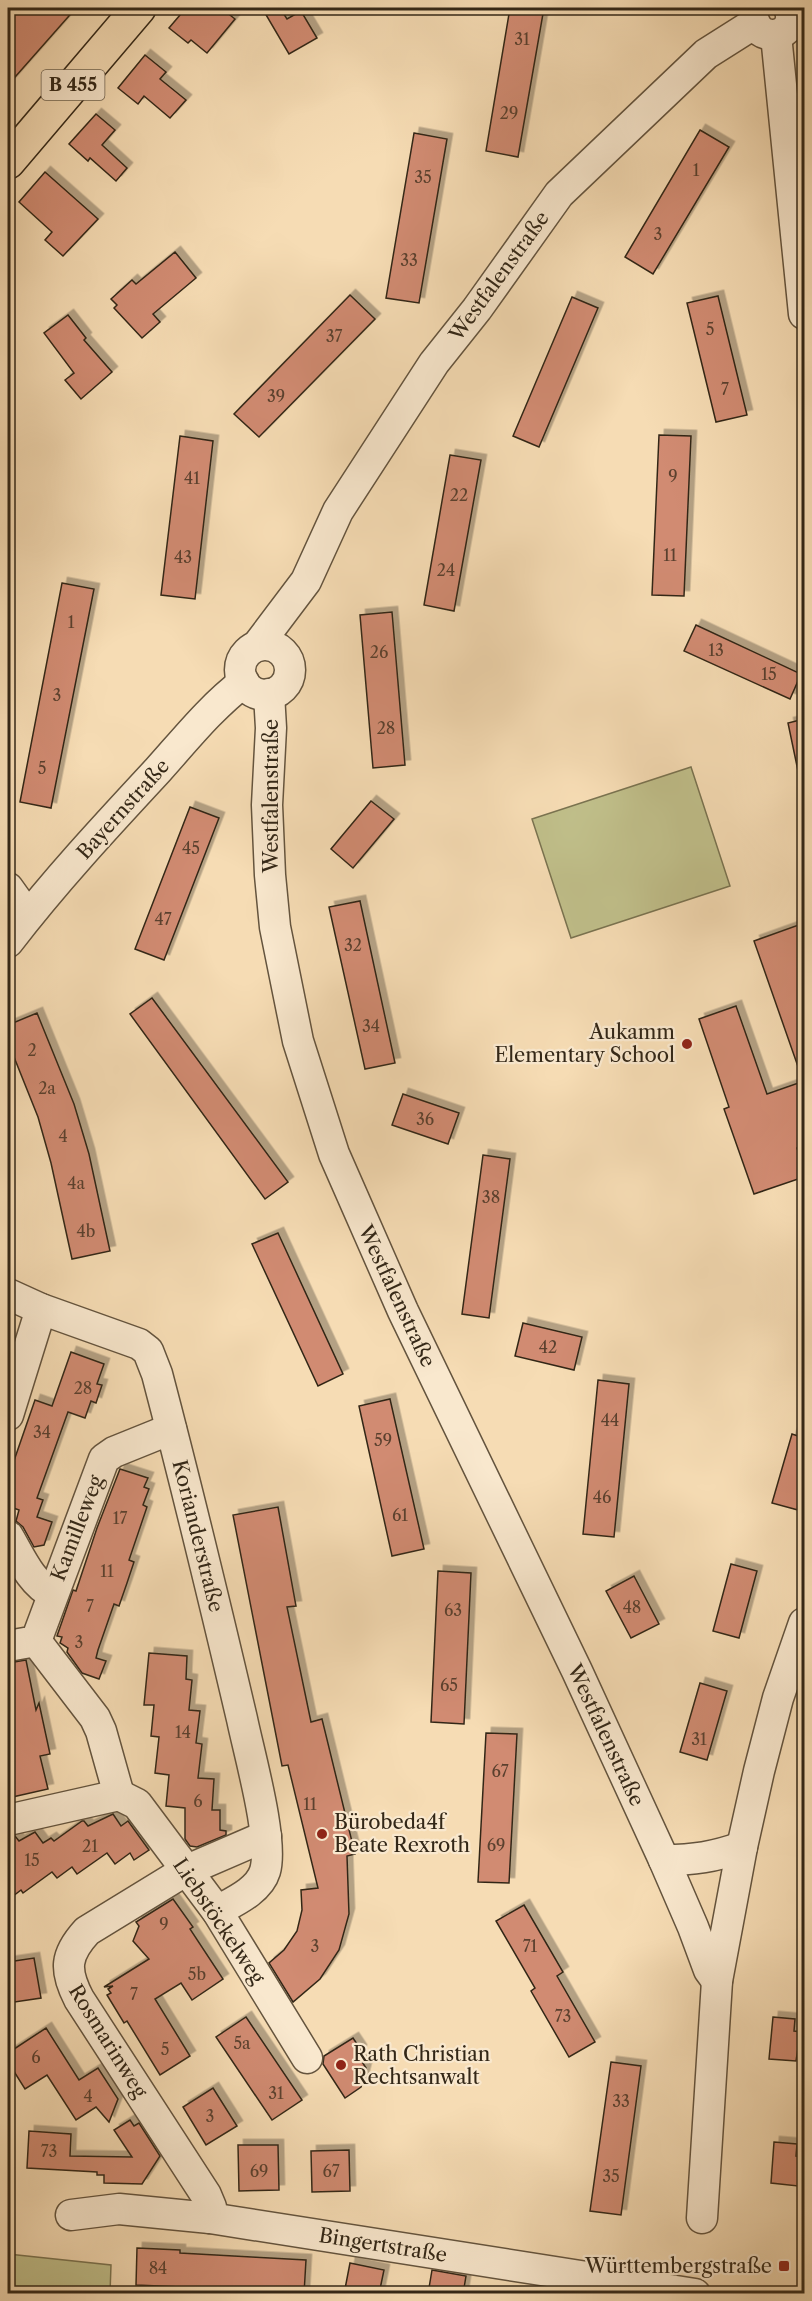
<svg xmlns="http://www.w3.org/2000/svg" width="812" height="2301" font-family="'Libre Caslon Text',serif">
<defs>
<filter id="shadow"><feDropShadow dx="5.5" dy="-5.5" stdDeviation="0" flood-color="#0004"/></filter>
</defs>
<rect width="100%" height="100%" fill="#f6dcb4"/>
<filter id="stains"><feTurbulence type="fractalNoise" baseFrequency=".00333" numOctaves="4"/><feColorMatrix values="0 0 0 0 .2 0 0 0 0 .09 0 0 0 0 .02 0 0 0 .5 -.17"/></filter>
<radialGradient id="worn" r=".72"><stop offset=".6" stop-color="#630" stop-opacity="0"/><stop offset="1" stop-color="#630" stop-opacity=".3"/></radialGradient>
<g fill="#c0bf8a" stroke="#7a7350" stroke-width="1.5">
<polygon points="691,767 730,886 571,938 532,819"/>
<polygon points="8,2254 111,2265 110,2293 8,2293"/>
</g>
<g fill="#d18b72" stroke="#332717" stroke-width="1.5" filter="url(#shadow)">
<polygon points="8,8 76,8 8,85"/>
<polygon points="186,8 221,8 235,19 207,53 191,40 188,43 169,28"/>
<polygon points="262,8 280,8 287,19 301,11 317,38 289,54"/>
<polygon points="510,8 544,8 518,157 486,151"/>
<polygon points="145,55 166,72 160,79 186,100 170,118 144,96 138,104 118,88"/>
<polygon points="96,114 115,130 102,145 127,168 116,181 90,158 88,161 69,144"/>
<polygon points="700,130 729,147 653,274 625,257"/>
<polygon points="414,133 447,139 419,303 386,298"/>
<polygon points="45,172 98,219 63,256 45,240 52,232 19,202"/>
<polygon points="175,252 196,278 153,314 160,322 142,338 114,308 117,305 111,299 132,280 136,284"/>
<polygon points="350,295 375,319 259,437 234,414"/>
<polygon points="718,296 747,415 716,422 687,303"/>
<polygon points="572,297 598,308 539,447 513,436"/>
<polygon points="68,315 86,338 84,340 112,372 81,399 65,380 74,373 44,333"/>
<polygon points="659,435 691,436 684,596 652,595"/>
<polygon points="180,436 213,441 195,599 161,595"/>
<polygon points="450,455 481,460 454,611 424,605"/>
<polygon points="62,583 94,589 51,808 20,802"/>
<polygon points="392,612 405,765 373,768 360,615"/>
<polygon points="696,625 801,674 790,699 684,651"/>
<polygon points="804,719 804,770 798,771 788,723"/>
<polygon points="371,801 394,819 353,868 331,849"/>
<polygon points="190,807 219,818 164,960 135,949"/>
<polygon points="360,901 395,1063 365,1069 329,907"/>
<polygon points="804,923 804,1078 802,1078 754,941"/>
<polygon points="152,998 288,1182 265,1199 130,1014"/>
<polygon points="736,1006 767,1094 804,1081 804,1147 797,1148 804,1170 804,1177 754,1194 724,1109 729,1107 699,1019"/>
<polygon points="37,1013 74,1104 89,1154 110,1251 72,1259 51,1163 38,1117 8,1042 8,1025"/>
<polygon points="403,1094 459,1113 448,1144 392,1125"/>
<polygon points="483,1155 510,1159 489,1318 462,1314"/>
<polygon points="278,1233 343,1374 318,1386 252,1244"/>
<polygon points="523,1323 582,1337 574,1370 515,1356"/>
<polygon points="71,1352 104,1364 97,1384 102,1385 96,1403 91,1401 85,1418 68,1412 37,1498 43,1500 37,1517 52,1522 44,1545 34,1547 23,1527 16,1521 19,1510 8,1506 8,1478 35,1400 52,1406"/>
<polygon points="598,1380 629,1384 614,1537 583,1534"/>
<polygon points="390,1399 424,1549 392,1556 359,1406"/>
<polygon points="792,1434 804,1438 804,1486 798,1510 772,1503"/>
<polygon points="120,1469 148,1478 144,1487 149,1489 143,1505 147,1507 129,1560 134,1562 127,1583 119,1606 114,1604 98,1650 96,1658 106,1661 99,1679 82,1673 67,1652 68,1648 60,1643 62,1637 57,1636 73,1590 76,1591 97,1528"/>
<polygon points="278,1507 296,1606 287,1607 311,1722 322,1719 355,1854 347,1856 349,1914 339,1950 320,1979 293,2002 269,1963 284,1950 297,1931 302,1910 301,1890 318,1888 288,1765 282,1766 233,1515"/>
<polygon points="731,1564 757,1571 739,1638 713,1631"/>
<polygon points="438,1571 471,1573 464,1724 431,1722"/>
<polygon points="634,1576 659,1624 631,1638 606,1591"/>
<polygon points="149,1653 187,1656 186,1679 192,1680 189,1710 200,1711 196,1743 202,1744 198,1778 214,1779 212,1810 220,1810 220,1830 226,1831 226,1835 197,1847 190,1846 185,1839 185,1808 166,1806 169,1775 155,1773 159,1737 151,1736 154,1705 144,1705"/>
<polygon points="26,1660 36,1710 39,1703 50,1754 40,1756 48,1789 8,1798 8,1663"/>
<polygon points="700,1683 727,1691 707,1760 680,1752"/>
<polygon points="486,1733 517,1734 509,1883 478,1882"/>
<polygon points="113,1814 121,1826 128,1821 149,1850 134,1860 130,1853 115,1864 107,1853 77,1874 72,1867 57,1878 52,1872 23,1893 21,1890 8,1900 8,1837 15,1836 19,1841 35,1832 43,1843 51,1838 54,1841 82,1821 84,1821 88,1826"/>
<polygon points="173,1899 193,1927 190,1929 223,1979 192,2000 181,1983 155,1999 190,2056 160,2075 127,2021 124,2023 107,1995 111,1993 108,1989 113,1986 104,1987 149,1959 133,1941 139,1926 136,1922"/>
<polygon points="524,1905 563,1972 557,1976 595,2042 569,2057 531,1991 535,1988 496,1921"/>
<polygon points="34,1958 41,1998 8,2003 8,1962"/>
<polygon points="246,2017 302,2100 272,2120 216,2037"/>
<polygon points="773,2017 795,2019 794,2031 804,2032 804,2049 798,2048 796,2061 769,2059"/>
<polygon points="46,2028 79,2080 98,2068 118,2099 109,2122 96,2107 76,2120 47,2075 25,2089 8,2062 8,2053"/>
<polygon points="353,2038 361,2050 359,2057 366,2068 361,2087 345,2098 323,2064 324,2056"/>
<polygon points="611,2062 641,2066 621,2215 590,2211"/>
<polygon points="213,2088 237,2126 206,2145 183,2107"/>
<polygon points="130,2120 134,2126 139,2123 160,2156 142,2184 104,2183 104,2175 97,2175 97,2172 27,2168 29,2131 71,2134 70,2156 132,2157 114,2130"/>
<polygon points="774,2142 797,2144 796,2156 804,2157 804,2174 799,2173 798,2186 771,2183"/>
<polygon points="238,2145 278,2145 279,2190 239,2191"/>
<polygon points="349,2150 350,2191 312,2192 311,2151"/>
<polygon points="137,2248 180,2250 180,2253 306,2260 304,2294 204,2291 204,2288 136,2285"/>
<polygon points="350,2263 384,2270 379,2294 344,2294"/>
<polygon points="432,2270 466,2276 463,2294 428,2294"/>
</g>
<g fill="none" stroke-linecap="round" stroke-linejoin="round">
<defs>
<g id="minor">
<path d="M759 30C776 43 798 28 789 8"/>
<polyline points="776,35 804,314"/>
<circle cx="265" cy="670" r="25"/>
<polyline points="257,646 306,581 338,511 434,363 477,309 559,194 706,54 755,23"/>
<polyline points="269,694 271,728 267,805 270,875 275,927 298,1041 334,1154 403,1311 577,1671 664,1860 693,1927 709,1970 717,1981"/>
<polyline points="8,888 28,916"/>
<path d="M8 942C54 882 106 826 158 770 185 740 211 707 244 682"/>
<path d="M8 1294 41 1309 139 1344 148 1351 157 1374C187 1488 215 1604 242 1719 249 1753 274 1841 265 1871 259 1891 233 1902 217 1911"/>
<polyline points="8,1415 41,1309"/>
<path d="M8 1536C19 1554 31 1584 52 1593"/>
<polyline points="36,1641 95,1718 101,1731 119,1795"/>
<polyline points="8,1646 36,1641 104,1459 114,1452 171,1429"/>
<polyline points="8,1820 119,1795 137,1804 217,1911 307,2058"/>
<path d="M664 1860C694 1860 714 1857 742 1847"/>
<polyline points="71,2215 119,2209 210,2218 695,2294"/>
<path d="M210 2218 211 2207 206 2195 79 1999C64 1970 65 1955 87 1931L185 1871 266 1836"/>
<polyline points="702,2218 717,1981 742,1847 759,1771 778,1698 804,1623"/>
</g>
<polyline id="major" points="8,162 139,8"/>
</defs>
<use href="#minor" stroke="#64543e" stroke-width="33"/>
<use href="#major" stroke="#332717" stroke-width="36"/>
<use href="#minor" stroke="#f9e8ce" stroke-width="30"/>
<use href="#major" stroke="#f6dcb4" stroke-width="33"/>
</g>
<g fill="#8f2418" stroke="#f9e8ce" stroke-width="2">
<circle cx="687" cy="1044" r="6"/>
<circle cx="322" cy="1834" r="6"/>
<circle cx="341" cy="2065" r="6"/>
<rect x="778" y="2260" width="12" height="12" rx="3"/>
</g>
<g text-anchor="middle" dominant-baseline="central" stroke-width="4.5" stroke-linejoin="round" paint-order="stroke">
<g font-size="16" fill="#5a402e">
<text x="522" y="39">31</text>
<text x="509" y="113">29</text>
<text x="696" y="170">1</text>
<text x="423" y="177">35</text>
<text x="658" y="234">3</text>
<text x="409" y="260">33</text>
<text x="710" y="329">5</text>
<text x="334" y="336">37</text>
<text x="725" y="389">7</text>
<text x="276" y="396">39</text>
<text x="673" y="476">9</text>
<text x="192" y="478">41</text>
<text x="459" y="495">22</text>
<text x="670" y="555">11</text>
<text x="183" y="557">43</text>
<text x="446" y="570">24</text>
<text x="71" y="622">1</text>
<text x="716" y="650">13</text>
<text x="379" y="652">26</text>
<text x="769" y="674">15</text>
<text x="57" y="695">3</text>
<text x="386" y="728">28</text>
<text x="42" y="768">5</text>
<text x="191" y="848">45</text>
<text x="163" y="919">47</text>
<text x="353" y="945">32</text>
<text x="371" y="1026">34</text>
<text x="32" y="1050">2</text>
<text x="47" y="1088">2a</text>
<text x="425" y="1119">36</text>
<text x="63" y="1136">4</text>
<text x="76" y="1183">4a</text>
<text x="491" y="1197">38</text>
<text x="86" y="1231">4b</text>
<text x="548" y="1347">42</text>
<text x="83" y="1388">28</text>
<text x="610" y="1420">44</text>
<text x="42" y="1432">34</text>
<text x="383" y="1440">59</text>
<text x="602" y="1497">46</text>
<text x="400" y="1515">61</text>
<text x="120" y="1518">17</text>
<text x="107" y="1571">11</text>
<text x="90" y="1606">7</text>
<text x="632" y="1607">48</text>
<text x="453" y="1610">63</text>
<text x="79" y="1642">3</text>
<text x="449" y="1685">65</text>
<text x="183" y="1732">14</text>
<text x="699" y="1739">31</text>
<text x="500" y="1771">67</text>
<text x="198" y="1801">6</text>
<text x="310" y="1804">11</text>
<text x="496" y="1845">69</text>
<text x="90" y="1846">21</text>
<text x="32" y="1860">15</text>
<text x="164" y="1924">9</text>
<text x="315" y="1946">3</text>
<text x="530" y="1946">71</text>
<text x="197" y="1974">5b</text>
<text x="134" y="1994">7</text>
<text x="563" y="2016">73</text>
<text x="242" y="2043">5a</text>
<text x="165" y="2049">5</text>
<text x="36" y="2057">6</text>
<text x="276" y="2093">31</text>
<text x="88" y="2096">4</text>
<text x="621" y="2101">33</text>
<text x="210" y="2116">3</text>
<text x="49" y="2151">73</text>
<text x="259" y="2171">69</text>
<text x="331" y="2171">67</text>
<text x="611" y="2176">35</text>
<text x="158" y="2268">84</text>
</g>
<rect fill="#f9e8ce" stroke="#6e614e" stroke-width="1.5" x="41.5" y="70" width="63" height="30" rx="4.5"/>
<g font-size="18" font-weight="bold" fill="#332717">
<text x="73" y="85">B 455</text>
</g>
<g font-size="20" fill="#332717" stroke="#f9e8ce">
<text transform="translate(499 276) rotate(-54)">Westfalenstraße</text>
<text transform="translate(271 796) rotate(-90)">Westfalenstraße</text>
<text transform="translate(123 809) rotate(-48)">Bayernstraße</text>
<text transform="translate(397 1296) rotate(65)">Westfalenstraße</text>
<text transform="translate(77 1528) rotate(-69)">Kamilleweg</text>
<text transform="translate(198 1536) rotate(76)">Korianderstraße</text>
<text transform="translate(606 1735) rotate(65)">Westfalenstraße</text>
<text transform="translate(219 1921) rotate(56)">Liebstöckelweg</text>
<text transform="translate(108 2041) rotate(58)">Rosmarinweg</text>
<text transform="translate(383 2245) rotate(9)">Bingertstraße</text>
</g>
<g font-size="20" fill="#332717" stroke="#f9e8ce" text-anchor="end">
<text x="675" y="1032">Aukamm<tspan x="675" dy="23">Elementary School</tspan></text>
<text x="334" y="1822" text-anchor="start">Bürobeda4f<tspan x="334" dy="23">Beate Rexroth</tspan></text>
<text x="353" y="2054" text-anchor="start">Rath Christian<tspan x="353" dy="23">Rechtsanwalt</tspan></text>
<text x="772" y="2266">Württembergstraße</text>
</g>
</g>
<rect width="812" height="2301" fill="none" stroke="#f6dcb4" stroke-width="30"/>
<rect x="9" y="9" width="794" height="2283" fill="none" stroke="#332717" stroke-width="3"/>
<rect x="15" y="15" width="782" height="2271" fill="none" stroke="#332717" stroke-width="1.5"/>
<rect width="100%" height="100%" filter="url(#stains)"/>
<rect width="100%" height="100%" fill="url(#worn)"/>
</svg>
